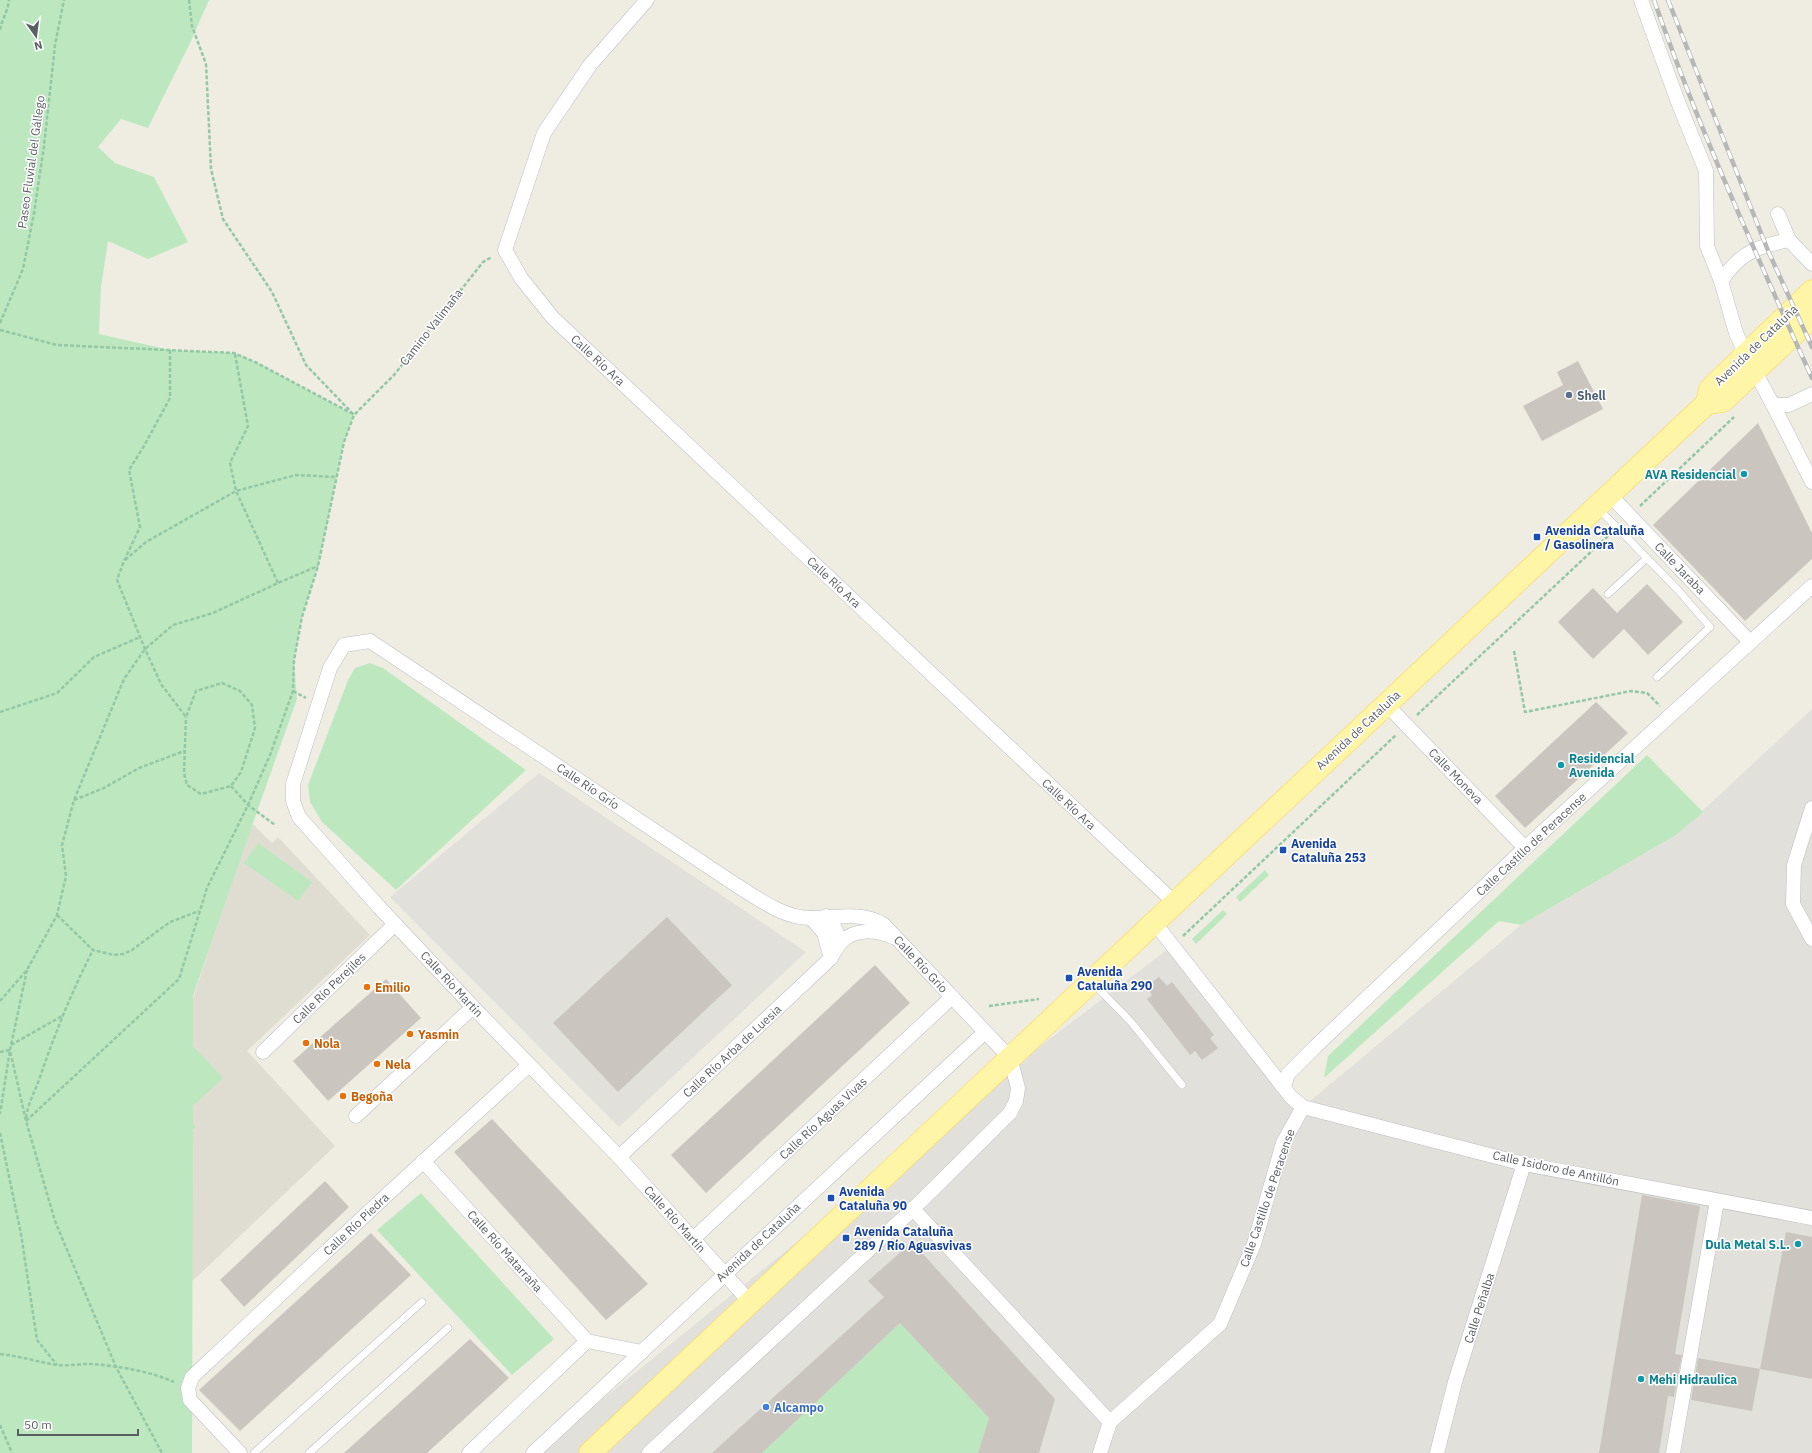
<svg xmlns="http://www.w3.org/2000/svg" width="1812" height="1453" font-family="'IBM Plex Sans',sans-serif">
<rect width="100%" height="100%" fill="#efede2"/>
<g fill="#e2e0da">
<polygon points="1812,709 1812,1453 536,1453 1018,1063 1172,946 1303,1107 1521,925 1676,835"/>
<polygon points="539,773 806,952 619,1127 390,897"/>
</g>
<polygon fill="#dfdcd1" points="251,824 254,825 272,843 278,837 370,935 247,1051 335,1146 185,1288 187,1017"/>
<g fill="#bde8bf">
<polygon points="0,0 209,0 190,43 148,128 121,119 98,147 115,163 154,177 188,242 148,259 108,241 101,287 99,334 170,350 234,353 257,363 354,415 344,442 318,566 302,617 294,660 297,699 254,820 193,996 193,1046 223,1078 193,1106 193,1124 196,1127 193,1130 192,1453 0,1453"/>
<polygon points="370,663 383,668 526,770 396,890 322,822 310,802 308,785 348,680 355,668"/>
<polygon points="1647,755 1703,812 1676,835 1521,925 1499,921 1324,1078 1328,1056"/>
<polygon points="258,843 312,882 298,901 244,863"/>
<polygon points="1265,870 1269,875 1240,902 1236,897"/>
<polygon points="1223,910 1227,914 1196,944 1192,939"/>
<polygon points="421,1193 554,1339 512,1375 377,1230"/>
<polygon points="900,1323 989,1418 978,1453 762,1453"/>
</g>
<g fill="#cac6bf">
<polygon points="1578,361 1603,409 1542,441 1523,406 1563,385 1557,372"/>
<polygon points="1758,423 1812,533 1812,559 1745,621 1653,525"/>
<polygon points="1647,584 1683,622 1648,655 1624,629 1593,659 1558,622 1593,588 1617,613"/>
<polygon points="1596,702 1628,733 1525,828 1495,796"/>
<polygon points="667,917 732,985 618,1092 553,1023"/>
<polygon points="875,965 910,1003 706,1193 671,1155"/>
<polygon points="1159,977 1167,986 1172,982 1214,1035 1210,1038 1218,1048 1202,1060 1195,1051 1190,1055 1147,999 1152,995 1146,987"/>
<polygon points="386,979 421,1018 328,1101 293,1061"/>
<polygon points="492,1119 648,1284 606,1320 454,1152"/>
<polygon points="325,1181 349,1207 244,1307 220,1280"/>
<polygon points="1642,1195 1700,1206 1675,1354 1682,1355 1674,1397 1668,1396 1659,1453 1599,1453"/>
<polygon points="1786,1232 1812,1237 1812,1379 1760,1369"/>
<polygon points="371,1233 411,1275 240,1431 199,1390"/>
<polygon points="912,1242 1055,1399 1039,1453 978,1453 989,1418 900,1323 762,1453 712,1453 884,1297 868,1281"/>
<polygon points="470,1339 509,1378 427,1453 344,1453"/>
<polygon points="1698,1358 1760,1369 1752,1411 1691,1400"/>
</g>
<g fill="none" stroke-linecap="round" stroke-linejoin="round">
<defs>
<g id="lane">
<polyline points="1598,508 1678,590 1710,627 1657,677"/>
<polyline points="1608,594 1647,558"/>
<polyline points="1093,983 1131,1022 1182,1085"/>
<polyline points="254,1453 422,1302"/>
<polyline points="309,1453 448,1328"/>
</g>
<g id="street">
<polyline points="647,0 590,65 544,133 505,250 521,278 553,318 1175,903"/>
<polyline points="1641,0 1678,102 1706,171 1707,246 1721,281 1736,333 1746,355 1773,405 1812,482"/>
<polyline points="1778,214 1789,240 1812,264"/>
<path d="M1721 281C1741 252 1756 247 1789 240"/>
<polyline points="1773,405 1789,405 1812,394"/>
<polyline points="1609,494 1750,642"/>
<polyline points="1386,704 1525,848"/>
<polyline points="1812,808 1794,865 1793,904 1812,939"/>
<polyline points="826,916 832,922 841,942"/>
<polyline points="811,918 824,933 831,958"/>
<polyline points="1154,922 1291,1097 1303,1107 1524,1164 1812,1218"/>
<polyline points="263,1052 395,924"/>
<polyline points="1284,1087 1288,1074 1316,1046 1525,848 1812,586"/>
<polyline points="356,1116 473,1007"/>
<path d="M619 1157 831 958C834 953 837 946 841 942 855 928 877 930 893 937"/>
<polyline points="423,1161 587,1341 642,1352"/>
<polyline points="913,1209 1110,1422"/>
<polyline points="693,1239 952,997"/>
<polyline points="240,1453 190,1400 188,1388 192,1377 390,1192 529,1065"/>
<polyline points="469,1453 587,1341"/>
<polyline points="533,1453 985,1032"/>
<path d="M649 1453 913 1209 1010 1113 1016 1101 1018 1088 1010 1058 883 924C860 911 835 918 811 918 783 918 759 899 736 885L370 641 344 645 330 668 293 784V801L299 817 379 907 473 1007 619 1157 750 1302"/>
<polyline points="1100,1453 1110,1422 1220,1324 1254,1244 1283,1143 1303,1107"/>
<polyline points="1437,1453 1455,1382 1524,1164"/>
<polyline points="1673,1453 1717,1201"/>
</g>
<g id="primary">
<polyline points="1707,403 1723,401 1812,317"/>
<polyline points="590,1453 1707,403 1710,389 1812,291"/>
</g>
</defs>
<use href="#lane" stroke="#babdc2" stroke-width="8"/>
<use href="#street" stroke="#babdc2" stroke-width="15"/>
<use href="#primary" stroke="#fbd34f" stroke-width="23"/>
<g stroke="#94c7a5" stroke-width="2.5" stroke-dasharray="4 2" stroke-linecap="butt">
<polyline points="189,0 192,26 206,64 211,169 223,219 272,292 306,365 354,415"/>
<path d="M0 30C2 19 8 11 9 0"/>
<polyline points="0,323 23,269 34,213 44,146 55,45 64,0"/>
<polyline points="0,330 57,345 234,353 257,363 351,413"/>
<polyline points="170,350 170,398 144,446 129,470 140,527 124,561 117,580 145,649 161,684 186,717 196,691 222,683 240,691 252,705 255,728 241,772 231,786 201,794 187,785 184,773 186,717"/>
<polyline points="235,354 248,426 230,463 236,491 278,583"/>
<polyline points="1640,506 1734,417"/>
<polyline points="125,560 146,542 236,491 296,475 336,477"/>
<polyline points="1514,651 1525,712 1631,691 1647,693 1660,706"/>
<polyline points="293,691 306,698"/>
<polyline points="0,712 57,693 94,657 140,637"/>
<polyline points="1417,715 1609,535"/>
<polyline points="231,786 248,805 275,825"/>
<polyline points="74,800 104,788 139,768 184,751"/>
<polyline points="57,915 93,950 114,955 123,954 132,950 170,922 199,911"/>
<polyline points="1183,936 1396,735"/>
<polyline points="27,970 10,1050 26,1121 55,1221 116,1367 162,1453"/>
<polyline points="0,1001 27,970 57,915 66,876 62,845 74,800 124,679 145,649 173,625 213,613 278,583 318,566"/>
<polyline points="989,1006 1039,999"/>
<polyline points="11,1045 62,1016"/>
<polyline points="0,1052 10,1050 0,1114"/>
<path d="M26 1118C28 1102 35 1092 40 1077 55 1033 72 991 93 950"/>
<polyline points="26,1121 179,979 207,888 248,805 270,755 293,691 294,660 302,617 318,566 344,442 354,415 394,375 483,262 492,257"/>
<polyline points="0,1133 21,1234 37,1340 57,1365"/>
<path d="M0 1354C20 1356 38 1362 57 1365 68 1366 80 1364 91 1364 118 1366 149 1371 174 1382"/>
<polyline points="0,1425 12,1453"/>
</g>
<use href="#lane" stroke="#fff" stroke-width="7"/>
<use href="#street" stroke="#fff" stroke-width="14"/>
<use href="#primary" stroke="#fff5a7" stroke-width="22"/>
<defs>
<g id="rail">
<path d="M1654 0C1699 129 1756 254 1812 378"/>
<polyline points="1668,0 1769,253 1812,347"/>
</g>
</defs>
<use href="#rail" stroke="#b6b7b7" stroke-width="4.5"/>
<use href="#rail" stroke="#fff" stroke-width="3" stroke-dasharray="9" stroke-linecap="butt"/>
</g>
<circle fill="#5c6f8a" stroke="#fff" stroke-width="1.5" cx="1569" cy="395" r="4"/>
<g fill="#0f9aa8" stroke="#fff" stroke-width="1.5">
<circle cx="1744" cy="474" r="4"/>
<circle cx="1561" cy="765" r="4"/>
<circle cx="1798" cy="1244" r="4"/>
<circle cx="1641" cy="1379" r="4"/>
</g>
<g fill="#1a4fb4" stroke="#fff" stroke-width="1.5">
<rect x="1533" y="533" width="8" height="8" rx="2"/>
<rect x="1279" y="846" width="8" height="8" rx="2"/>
<rect x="1065" y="974" width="8" height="8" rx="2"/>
<rect x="827" y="1194" width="8" height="8" rx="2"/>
<rect x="842" y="1234" width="8" height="8" rx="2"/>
</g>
<g fill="#e8710a" stroke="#fff" stroke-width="1.5">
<circle cx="367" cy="987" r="4"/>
<circle cx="410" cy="1034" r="4"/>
<circle cx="306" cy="1043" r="4"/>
<circle cx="377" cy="1064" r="4"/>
<circle cx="343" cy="1096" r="4"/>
</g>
<circle fill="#3f7fe0" stroke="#fff" stroke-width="1.5" cx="766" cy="1407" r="4"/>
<g text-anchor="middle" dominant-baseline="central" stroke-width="3" stroke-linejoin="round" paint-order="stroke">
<g font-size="12" fill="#5b5f64" stroke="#fff">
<text transform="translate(31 162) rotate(-82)">Paseo Fluvial del Gállego</text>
<text transform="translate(431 327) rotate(-52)">Camino Valimaña</text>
<text transform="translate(1756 345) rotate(-44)">Avenida de Cataluña</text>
<text transform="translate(598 360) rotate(43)">Calle Río Ara</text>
<text transform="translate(1680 568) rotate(46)">Calle Jaraba</text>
<text transform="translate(834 582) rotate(43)">Calle Río Ara</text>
<text transform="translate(1358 730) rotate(-43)">Avenida de Cataluña</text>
<text transform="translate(1456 776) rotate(46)">Calle Moneva</text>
<text transform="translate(588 786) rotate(34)">Calle Río Grío</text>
<text transform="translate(1069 804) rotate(43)">Calle Río Ara</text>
<text transform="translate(1531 844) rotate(-43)">Calle Castillo de Peracense</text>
<text transform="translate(921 964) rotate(47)">Calle Río Grío</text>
<text transform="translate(452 984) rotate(47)">Calle Río Martín</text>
<text transform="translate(329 988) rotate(-44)">Calle Río Perejiles</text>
<text transform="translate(732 1051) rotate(-43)">Calle Río Arba de Luesia</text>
<text transform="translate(823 1118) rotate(-43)">Calle Río Aguas Vivas</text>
<text transform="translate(1556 1168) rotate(12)">Calle Isidoro de Antillón</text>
<text transform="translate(1267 1198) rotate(-71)">Calle Castillo de Peracense</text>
<text transform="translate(675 1219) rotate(48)">Calle Río Martín</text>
<text transform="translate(356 1224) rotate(-43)">Calle Río Piedra</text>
<text transform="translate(758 1242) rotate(-43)">Avenida de Cataluña</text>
<text transform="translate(505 1251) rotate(48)">Calle Río Matarraña</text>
<text transform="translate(1479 1308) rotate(-72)">Calle Peñalba</text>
</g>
<g font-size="12" font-weight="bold" fill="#4e5e75" stroke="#fff" text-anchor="start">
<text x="1577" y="395">Shell</text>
</g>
<g font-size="12" font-weight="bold" fill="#0d838f" stroke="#fff" text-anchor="end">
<text x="1736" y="474">AVA Residencial</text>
<text x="1569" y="758" text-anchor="start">Residencial<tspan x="1569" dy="14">Avenida</tspan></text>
<text x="1790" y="1244">Dula Metal S.L.</text>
<text x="1649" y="1379" text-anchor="start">Mehi Hidraulica</text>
</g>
<g font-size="12" font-weight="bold" fill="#164399" stroke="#fff" text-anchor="start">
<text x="1545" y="530">Avenida Cataluña<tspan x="1545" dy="14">/ Gasolinera</tspan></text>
<text x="1291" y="843">Avenida<tspan x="1291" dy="14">Cataluña 253</tspan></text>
<text x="1077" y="971">Avenida<tspan x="1077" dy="14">Cataluña 290</tspan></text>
<text x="839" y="1191">Avenida<tspan x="839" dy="14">Cataluña 90</tspan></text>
<text x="854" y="1231">Avenida Cataluña<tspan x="854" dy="14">289 / Río Aguasvivas</tspan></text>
</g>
<g font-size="12" font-weight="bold" fill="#c56008" stroke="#fff" text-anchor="start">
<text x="375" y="987">Emilio</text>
<text x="418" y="1034">Yasmin</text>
<text x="314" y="1043">Nola</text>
<text x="385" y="1064">Nela</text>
<text x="351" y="1096">Begoña</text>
</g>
<g font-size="12" font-weight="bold" fill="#366cbe" stroke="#fff" text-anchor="start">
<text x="774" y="1407">Alcampo</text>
</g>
</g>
<g transform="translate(36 36) rotate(166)" stroke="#ffffff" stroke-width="3" paint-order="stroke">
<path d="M0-3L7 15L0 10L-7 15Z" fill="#5b5f64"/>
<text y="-6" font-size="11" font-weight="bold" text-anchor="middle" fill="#5b5f64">N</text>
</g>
<path d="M18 1429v6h120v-6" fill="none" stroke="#5b5f64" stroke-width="2"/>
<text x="24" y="1429" font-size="12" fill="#5b5f64" stroke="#ffffff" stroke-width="3" paint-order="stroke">50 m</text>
</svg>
